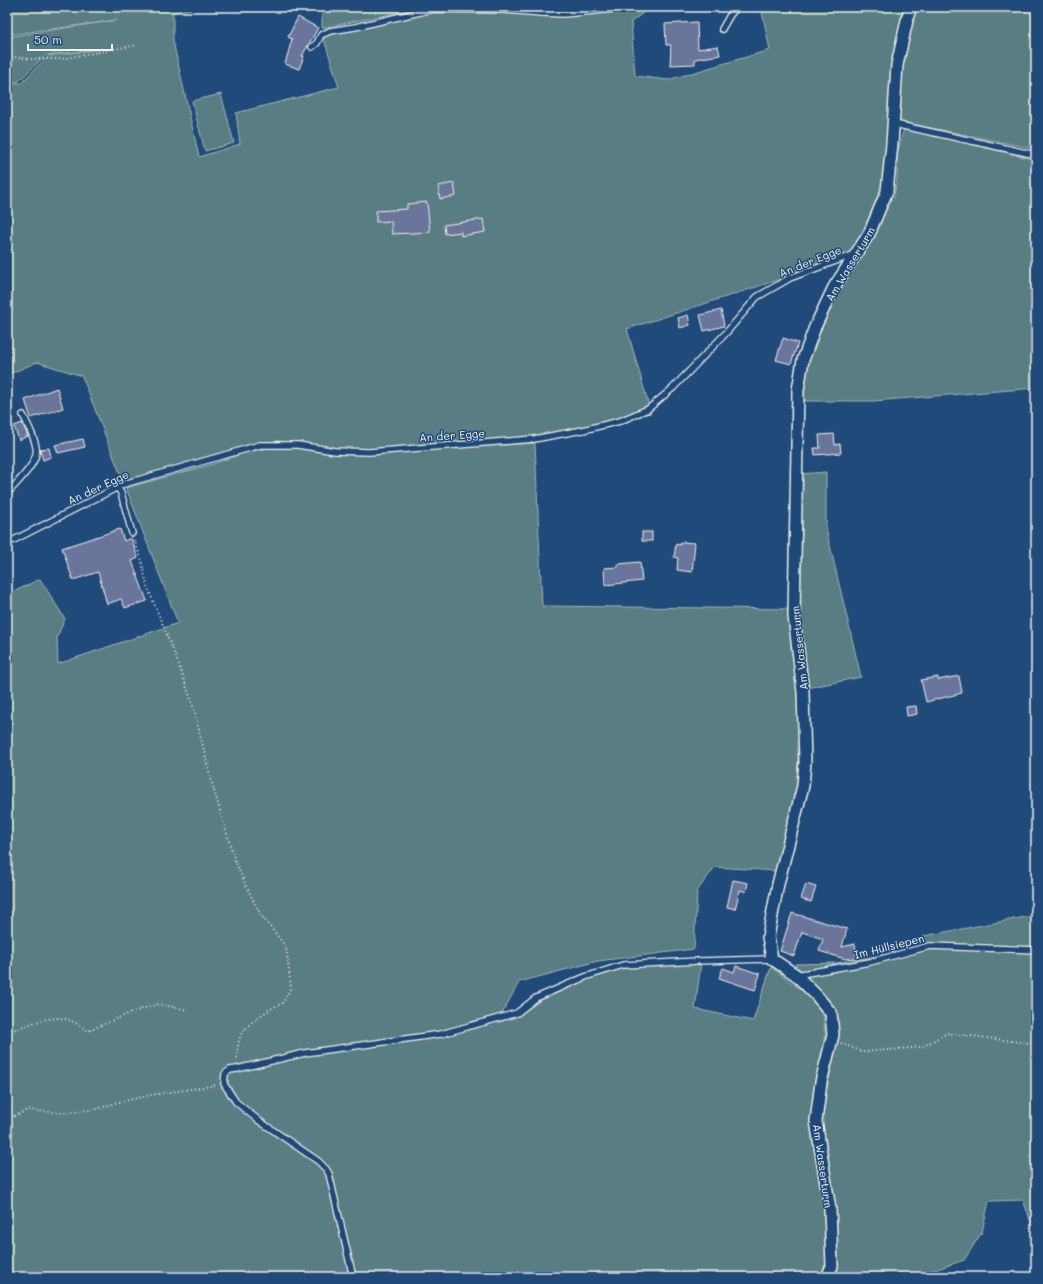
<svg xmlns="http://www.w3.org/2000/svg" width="1043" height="1284" font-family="Mali,sans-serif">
<rect width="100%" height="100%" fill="#1f4a7a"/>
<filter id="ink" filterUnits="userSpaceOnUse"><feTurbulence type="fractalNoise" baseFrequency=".025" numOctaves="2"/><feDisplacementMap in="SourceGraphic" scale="8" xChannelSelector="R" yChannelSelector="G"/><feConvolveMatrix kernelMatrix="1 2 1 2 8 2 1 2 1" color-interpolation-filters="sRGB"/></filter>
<g filter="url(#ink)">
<g fill="#587d82" stroke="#a6b7b5">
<polygon points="7,7 204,7 173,12 173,41 199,157 240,144 236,113 339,87 323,36 425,13 477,11 558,17 483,7 651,7 631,22 635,76 668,80 770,50 761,7 906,7 885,190 868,231 850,258 790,276 627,329 651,413 536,436 368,449 334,449 281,441 260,442 123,481 82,376 37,362 7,375 7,84 21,83 48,56 103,49 46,55 18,82 7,82 7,37 117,20 7,35"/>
<polygon points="322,7 425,7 322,28"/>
<polygon points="913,7 1036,7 1036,149 897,121 900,69"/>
<polygon points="221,94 234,143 205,151 192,101"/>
<polygon points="904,128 1036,160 1036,388 873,401 801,401 806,364 819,330 837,291 894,197 897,178 897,154"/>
<polygon points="535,443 542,606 789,609 800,704 796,808 777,871 715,867 697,891 694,949 598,961 519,982 497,1023 519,1015 541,1000 597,975 620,969 650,966 701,963 695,1009 753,1021 771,967 812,998 823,1015 825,1034 816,1082 827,1265 822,1277 7,1277 7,595 40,579 65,619 57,637 58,664 178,623 126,488 213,464 247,452 281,446 336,454 367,454"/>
<polygon points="826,472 826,529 861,677 807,688 799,619 800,474"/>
<polygon points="1031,916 1036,916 1036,1236 1023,1200 989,1201 982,1232 964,1260 914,1277 830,1277 831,1191 821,1114 839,1035 836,1010 819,989 795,964 836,963 927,947 924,936"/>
</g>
<g fill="#6b749c" stroke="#f4f1e8">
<polygon points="298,17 318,28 302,56 304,56 299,69 285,64 292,39 288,37"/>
<polygon points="697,22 698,49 718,46 720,55 695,59 695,64 670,65 671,45 666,45 665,24"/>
<polygon points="454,183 456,196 440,199 438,186"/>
<polygon points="427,202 430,232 392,234 391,221 376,222 376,211 407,209 407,204"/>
<polygon points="483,219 485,232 461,236 461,232 445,234 444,225"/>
<polygon points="721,310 724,326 704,331 700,315"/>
<polygon points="688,315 690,325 680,328 678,318"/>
<polygon points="783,338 798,343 791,364 776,360"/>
<polygon points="57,388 63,408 31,418 25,400"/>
<polygon points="22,423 28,436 19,440 14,426"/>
<polygon points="834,434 835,445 840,444 841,453 815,455 814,448 820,448 819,435"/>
<polygon points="83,439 85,447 58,453 55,445"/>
<polygon points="49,448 51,457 43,460 40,449"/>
<polygon points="120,529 124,541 131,538 138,558 132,561 147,601 125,608 121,599 107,604 98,572 73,580 62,548"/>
<rect x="642" y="532" width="10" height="9"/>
<polygon points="681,542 695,543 692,572 677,570 678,558 674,557 676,544 680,545"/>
<polygon points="640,562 642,581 605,585 604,568 618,567 618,564"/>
<polygon points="959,676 962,693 926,702 921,680 938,677 938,680"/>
<polygon points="916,706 917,714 907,716 906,707"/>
<polygon points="733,880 748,883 746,892 740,890 735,909 727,907"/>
<polygon points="806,884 816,887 811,902 801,899"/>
<polygon points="792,913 847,929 842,947 855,944 857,958 845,959 819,951 823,939 802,932 794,956 780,951"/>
<polygon points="736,966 760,974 755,990 719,978 723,968 734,972"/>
</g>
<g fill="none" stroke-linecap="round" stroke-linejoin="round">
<defs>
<g id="service">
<polyline points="529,7 542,13 564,14 634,7"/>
<polyline points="722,29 730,15 737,7"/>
<polyline points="312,47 317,43 321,35 330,31 355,27 433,9 502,10 542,13"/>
<polyline points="894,124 1036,155"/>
<polyline points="117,487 121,493 132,533"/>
<path d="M7 494C16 483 40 462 36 447 34 436 28 425 23 415"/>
<polyline points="7,542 10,542 124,484 260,445 298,445 335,451 369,452 534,439 583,430 620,421 648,409 673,388 726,333 757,297 790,278 855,254"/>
<polyline points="796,975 870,962 930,946 1036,950"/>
<polyline points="353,1277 329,1174 326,1169 318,1161 258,1120 236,1102 224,1084 225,1074 230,1070 237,1069 305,1053 441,1034 517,1013 536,998 585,977 623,965 697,961 772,959"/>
</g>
<polyline id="minor" points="827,1277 832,1266 830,1209 816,1121 821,1082 833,1035 831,1013 816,995 796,975 772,959 768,937 778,884 803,786 805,762 803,692 794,616 798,390 803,360 815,327 834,287 869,234 887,191 892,144 897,65 910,7"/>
</defs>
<use href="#service" stroke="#f4f1e8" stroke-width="8"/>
<use href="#minor" stroke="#f4f1e8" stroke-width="14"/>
<g stroke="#f4f1e8" stroke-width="2" stroke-dasharray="1 3" stroke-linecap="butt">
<polyline points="7,56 29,59 61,59 137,45"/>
<path d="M134 540 141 558 147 586 173 650 192 702 213 787 235 861 248 890 261 915 286 947 291 987 283 1003C271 1007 253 1020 244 1030 238 1037 237 1051 237 1060"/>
<path d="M7 1032C24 1027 51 1013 69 1020 75 1022 82 1027 88 1031L130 1013 158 1004 188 1010"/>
<polyline points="841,1043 863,1052 922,1047 947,1033 1036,1044"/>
<polyline points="7,1120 27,1110 62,1113 97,1109 115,1103 151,1095 217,1085"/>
</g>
<use href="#service" stroke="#1f4a7a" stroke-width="5.5"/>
<use href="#minor" stroke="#1f4a7a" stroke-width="11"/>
</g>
</g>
<g text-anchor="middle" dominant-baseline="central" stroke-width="3" stroke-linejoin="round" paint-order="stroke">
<g font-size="11" fill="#f4f1e8" stroke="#1f4a7a">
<text transform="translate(810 261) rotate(-22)">An der Egge</text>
<text transform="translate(850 264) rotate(-59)">Am Wasserturm</text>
<text transform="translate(452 435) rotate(-4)">An der Egge</text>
<text transform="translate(98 487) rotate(-25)">An der Egge</text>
<text transform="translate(799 648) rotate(-96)">Am Wasserturm</text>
<text transform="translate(889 946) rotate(-14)">Im Hüllsiepen</text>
<text transform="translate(823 1166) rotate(82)">Am Wasserturm</text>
</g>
</g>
<rect width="1043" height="1284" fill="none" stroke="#1f4a7a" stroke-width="24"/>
<rect x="12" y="12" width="1019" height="1260" fill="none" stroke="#f4f1e8" stroke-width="1.5" filter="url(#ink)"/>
<path d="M28 44v6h84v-6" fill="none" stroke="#f4f1e8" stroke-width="2"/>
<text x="34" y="44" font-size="12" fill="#f4f1e8" stroke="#1f4a7a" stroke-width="3" paint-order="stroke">50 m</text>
</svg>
